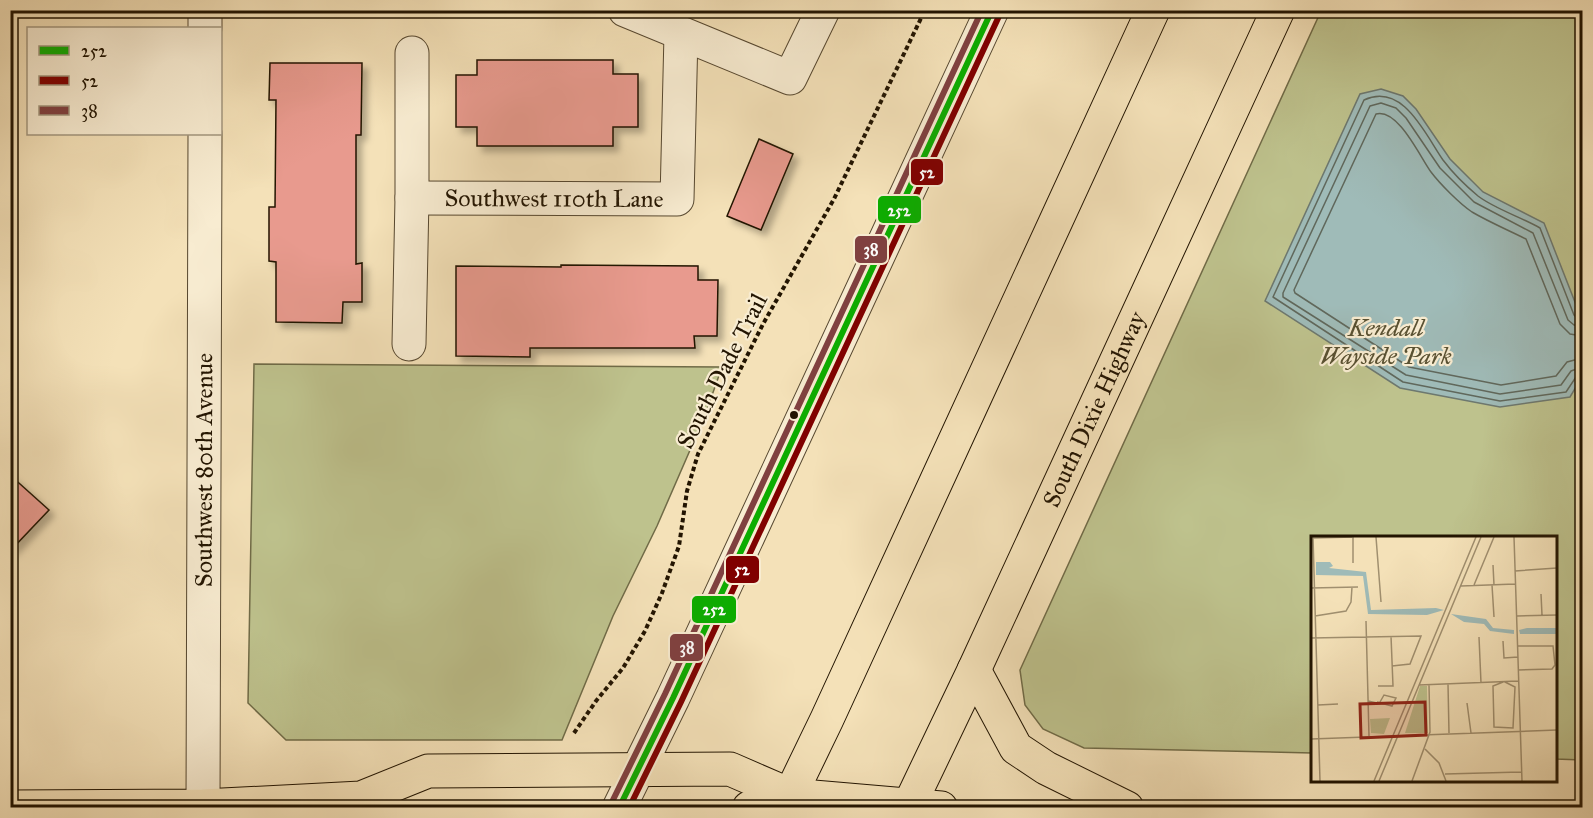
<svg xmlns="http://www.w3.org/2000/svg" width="1593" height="818" font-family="'IM FELL Great Primer',serif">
<defs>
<filter id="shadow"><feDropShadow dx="5.5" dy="5.5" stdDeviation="3" flood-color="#0004"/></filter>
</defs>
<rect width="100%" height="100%" fill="#f4e1b8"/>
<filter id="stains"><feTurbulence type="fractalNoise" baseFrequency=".00333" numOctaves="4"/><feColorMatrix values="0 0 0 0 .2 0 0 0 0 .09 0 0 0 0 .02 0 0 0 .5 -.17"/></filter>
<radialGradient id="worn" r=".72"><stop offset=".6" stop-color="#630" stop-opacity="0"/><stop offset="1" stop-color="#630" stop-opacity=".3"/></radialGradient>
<g fill="#bec28d" stroke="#706b47" stroke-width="1.5">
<polygon points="1321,11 1582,11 1582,760 1556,759 1556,538 1312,538 1312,753 1084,748 1043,729 1025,705 1020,670"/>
<polygon points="254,364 722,367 704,418 657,526 613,616 562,740 286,740 248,703"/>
</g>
<polygon fill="#9fbbb8" stroke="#6d786f" stroke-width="1.5" points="1381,89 1403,96 1416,109 1450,159 1483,192 1544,223 1582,320 1582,377 1570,397 1500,407 1400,388 1265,301 1360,94"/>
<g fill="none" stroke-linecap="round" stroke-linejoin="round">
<g stroke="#60685c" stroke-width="1.5">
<path d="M1582 319H1578L1574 315 1540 228C1521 217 1495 209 1478 196 1466 186 1452 172 1443 160 1425 134 1403 82 1364 100L1273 297 1403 382 1500 401 1566 392 1576 377 1582 375"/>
<polyline points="1582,327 1574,325 1568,320 1533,233 1474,202 1440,168 1406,118 1396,108 1381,103 1370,106 1283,293 1283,297 1406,375 1500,394 1561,385 1571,371 1582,367"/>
<path d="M1582 336 1570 334 1560 324 1526 239C1508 230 1489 222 1472 212 1460 204 1440 184 1431 172 1420 157 1398 108 1376 114L1294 290 1295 293 1409 367 1501 385 1556 376 1567 362 1582 358"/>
</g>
</g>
<g fill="#e89a8e" stroke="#221401" stroke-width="1.5" filter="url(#shadow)">
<polygon points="477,60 613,60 613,74 638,74 638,127 613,127 613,146 477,146 477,127 456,127 456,75 477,75"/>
<polygon points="270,63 362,63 361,135 356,135 356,264 362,263 362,302 343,302 342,323 276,322 276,262 269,261 269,207 275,207 276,100 269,100"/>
<polygon points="759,139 793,154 761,230 727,216"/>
<polygon points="561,265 698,266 698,280 718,280 717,336 694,336 695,348 530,348 530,357 456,356 456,266 561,267"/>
<polygon points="10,475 49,510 10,551"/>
</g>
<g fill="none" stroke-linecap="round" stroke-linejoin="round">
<defs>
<g id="minor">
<polyline points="625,10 790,78 823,10"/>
<polyline points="205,28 205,10"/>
<path id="s1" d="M412 198 677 199 681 34"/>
<polyline points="409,344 412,198 412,53"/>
<path id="s2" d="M203 806 205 134"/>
<polyline points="619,808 673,698 992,10"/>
</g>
<g id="major">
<polyline points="10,807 203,806 361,798 428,771 730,769 790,795 941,808"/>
<polyline points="749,808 790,795"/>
</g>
<g id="highway">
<polyline points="974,670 1016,748 1046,768 1127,808"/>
<polyline points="784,808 827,719 1153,10"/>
<path id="s3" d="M908 808 974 670 1278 10"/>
</g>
</defs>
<use href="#minor" stroke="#56472f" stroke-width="35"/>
<use href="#major" stroke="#221401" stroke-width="35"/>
<use href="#highway" stroke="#221401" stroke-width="35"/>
<polyline stroke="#221401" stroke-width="4" stroke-dasharray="4.5 3" stroke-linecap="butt" points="574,733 596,701 623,668 645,631 662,593 679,546 687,491 698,454 763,324 834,199 925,10"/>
<use href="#minor" stroke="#f8ecd1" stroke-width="33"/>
<use href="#major" stroke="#f4e1b8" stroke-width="33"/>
<use href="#highway" stroke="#f4e1b8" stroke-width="33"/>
<defs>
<polyline id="bus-1" points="619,808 673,698 992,10"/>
<polyline id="bus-2" points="629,808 681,702 1000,14"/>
<polyline id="bus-3" points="611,804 665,694 982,10"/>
</defs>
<use href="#bus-1" stroke="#f8ecd1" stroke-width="10"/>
<use href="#bus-2" stroke="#f8ecd1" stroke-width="10"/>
<use href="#bus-3" stroke="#f8ecd1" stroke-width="10"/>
<use href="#bus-1" stroke="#0cad00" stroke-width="6"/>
<use href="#bus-2" stroke="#800000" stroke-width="6"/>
<use href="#bus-3" stroke="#804040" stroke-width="6"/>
</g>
<circle fill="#221401" stroke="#f8ecd1" stroke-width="2" cx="794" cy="415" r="5"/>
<g text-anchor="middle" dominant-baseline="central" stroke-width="4.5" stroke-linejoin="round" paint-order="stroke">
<g font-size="24" fill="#221401" stroke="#f8ecd1">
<text stroke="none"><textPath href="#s1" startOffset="142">Southwest 110th Lane</textPath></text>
<text transform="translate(722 371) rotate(-63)">South Dade Trail</text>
<text stroke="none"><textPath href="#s3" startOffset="440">South Dixie Highway</textPath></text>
<text stroke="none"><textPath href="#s2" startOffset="336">Southwest 80th Avenue</textPath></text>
</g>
<g font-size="24" font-style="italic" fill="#595132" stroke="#f8ecd1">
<text x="1386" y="328">Kendall<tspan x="1386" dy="28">Wayside Park</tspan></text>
</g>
</g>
<g transform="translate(1311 536)">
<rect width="246" height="246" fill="#f4e1b8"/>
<path d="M109 150H116L117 197H94ZM79 182 73 198 60 197 59 183Z" fill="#bec28d"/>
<path d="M5 26H19L22 30 18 32 55 36 60 74 125 72 133 74 116 79 57 78 52 40 5 39ZM140 78 175 83 182 92 203 94V98L179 95 173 88 153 86ZM246 92V98H209L208 94 216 92Z" fill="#9fbbb8"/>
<path fill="none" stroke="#a08f6f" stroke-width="1.5" d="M2 1 9 245M42 1V27M65 1 70 66M203 1 211 245M2 2 43 1M182 29 183 49M204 35 246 32M163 49 183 1M181 49 183 81M150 50 204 48M0 52 47 51M230 58 231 79M4 80 35 75 40 66 41 51M206 80 246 79M55 85 58 200M168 101 170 147M0 102 110 100 99 128 81 130M192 105 193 122 207 121M206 110H242L244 129 241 133 207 134M192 146 182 150 183 191 202 192 204 151 194 146M137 148 138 197M108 149 207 145M67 150H82L80 100M57 165 66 167H57M66 166 81 170 85 162 73 159 69 166M156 167 160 197M7 169 27 168M0 203 246 194M114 213 128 227 135 245M134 238 210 236M63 245 165 1M68 245 170 1M101 245 119 196 118 149"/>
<path fill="#8f2418" fill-opacity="0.15" stroke="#8f2418" stroke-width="3" d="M114 166 115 199 50 202 49 168Z"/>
<rect width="246" height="246" fill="none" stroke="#221401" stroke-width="3"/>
</g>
<g stroke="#f8ecd1" stroke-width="2">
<rect x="910" y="158" width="34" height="28" rx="6" fill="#800000"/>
<rect x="877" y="195" width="45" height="29" rx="6" fill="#0cad00"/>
<rect x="854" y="235" width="34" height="29" rx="6" fill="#804040"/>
<rect x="725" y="555" width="35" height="29" rx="6" fill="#800000"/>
<rect x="691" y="595" width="46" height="29" rx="6" fill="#0cad00"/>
<rect x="669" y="633" width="35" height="29" rx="6" fill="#804040"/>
</g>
<g font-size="16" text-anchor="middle" font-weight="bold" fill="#fff">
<text x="927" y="178">52</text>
<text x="899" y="216">252</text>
<text x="871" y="255">38</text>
<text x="742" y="575">52</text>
<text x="714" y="615">252</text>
<text x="687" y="653">38</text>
</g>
<rect width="1593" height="818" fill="none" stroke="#f4e1b8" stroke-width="36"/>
<rect x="12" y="12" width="1569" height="794" fill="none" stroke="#221401" stroke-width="3"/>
<rect x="18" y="18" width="1557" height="782" fill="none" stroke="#221401" stroke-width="1.5"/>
<rect x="27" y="27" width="195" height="108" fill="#f8ecd1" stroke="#a2967e" stroke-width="1.5"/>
<rect x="39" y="46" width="30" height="9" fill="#0cad00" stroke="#a2967e" stroke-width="1.5"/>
<text x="81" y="57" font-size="18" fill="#221401">252</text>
<rect x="39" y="76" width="30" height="9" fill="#800000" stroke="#a2967e" stroke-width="1.5"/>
<text x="81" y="87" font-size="18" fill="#221401">52</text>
<rect x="39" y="106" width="30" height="9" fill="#804040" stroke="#a2967e" stroke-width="1.5"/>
<text x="81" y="117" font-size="18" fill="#221401">38</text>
<rect width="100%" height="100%" filter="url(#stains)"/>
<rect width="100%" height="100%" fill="url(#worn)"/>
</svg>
